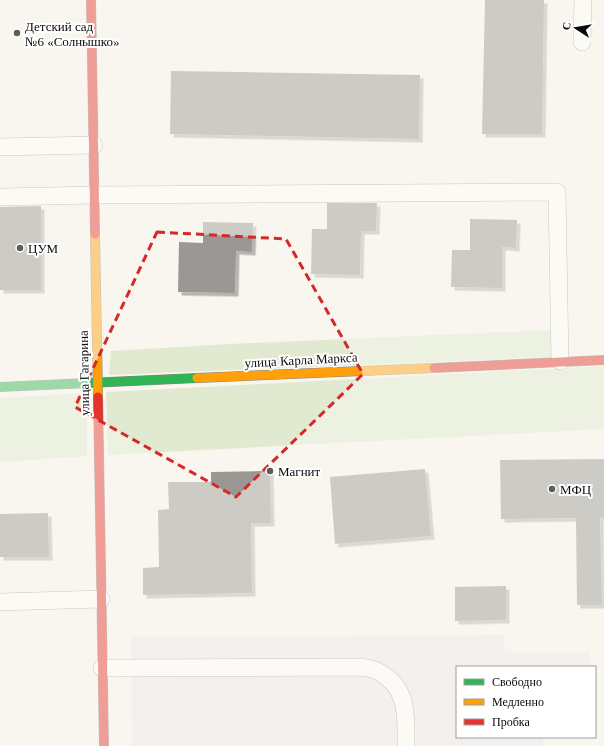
<svg xmlns="http://www.w3.org/2000/svg" width="604" height="746" font-family="'Times New Roman',serif">
<defs>
<filter id="shadow"><feDropShadow dx="3.5" dy="3.5" stdDeviation="0" flood-color="#0004"/></filter>
</defs>
<rect width="100%" height="100%" fill="#f8f6ee"/>
<polygon fill="#efe9eb" points="504,635 505,652 590,652 590,667 457,667 457,737 543,737 543,746 132,746 131,637"/>
<g fill="#e1ead1">
<polygon points="553,330 554,357 109,375 111,351 230,344"/>
<polygon points="604,366 604,429 108,455 106,392"/>
<polygon points="86,393 87,456 0,462 0,398"/>
</g>
<g fill="#9a9894" filter="url(#shadow)">
<polygon points="485,0 544,0 542,134 482,134"/>
<polygon points="171,71 420,75 419,139 170,134"/>
<polygon points="327,203 377,203 376,231 361,231 360,275 311,274 312,229 327,229"/>
<polygon points="41,206 41,290 0,290 0,207"/>
<polygon points="470,219 517,220 516,248 502,247 502,288 451,287 452,250 470,250"/>
<polygon points="203,222 253,223 252,252 236,251 235,293 178,292 179,242 203,243"/>
<polygon points="604,459 604,517 600,518 602,605 577,605 576,518 501,519 500,460"/>
<polygon points="425,469 431,536 335,544 330,477"/>
<polygon points="270,471 271,523 251,523 252,593 143,595 143,568 159,567 158,510 169,509 168,482 211,482 211,472"/>
<polygon points="48,513 49,557 0,557 0,514"/>
<polygon points="506,586 506,620 455,621 455,587"/>
</g>
<g fill="none" stroke-linecap="round" stroke-linejoin="round">
<defs>
<g id="lane">
<polyline points="582,42 583,0"/>
<polyline points="0,147 94,145"/>
<polyline points="0,197 94,195 557,192 560,361"/>
<polyline points="0,602 101,599"/>
<path d="M102 668 361 667C367 668 375 669 379 672 409 688 406 717 406 746"/>
</g>
<polyline id="fast" points="0,387 197,378"/>
<g id="slow">
<polyline points="95,234 98,397"/>
<polyline points="197,378 434,368"/>
</g>
<g id="jam">
<polyline points="91,0 95,234"/>
<polyline points="434,368 604,360"/>
<polyline points="98,397 104,746"/>
</g>
</defs>
<use href="#lane" stroke="#91908d" stroke-width="18"/>
<use href="#fast" stroke="#888783" stroke-width="10"/>
<use href="#slow" stroke="#888783" stroke-width="10"/>
<use href="#jam" stroke="#888783" stroke-width="10"/>
<use href="#lane" stroke="#fefefc" stroke-width="17"/>
<use href="#fast" stroke="#30b455" stroke-width="9"/>
<use href="#slow" stroke="#ff9f0a" stroke-width="9"/>
<use href="#jam" stroke="#e5322d" stroke-width="9"/>
</g>
<path d="M0 0H604V746H0ZM157 232 286 239 363 374 236 497 75 407Z" fill="#f8f6ee" fill-opacity=".55" fill-rule="evenodd"/>
<path fill="none" stroke="#d62828" stroke-width="3" stroke-dasharray="8 5" stroke-linejoin="round" d="M157 232 286 239 363 374 236 497 75 407Z"/>
<g fill="#5d5d5a" stroke="#fff" stroke-width="1.5">
<circle cx="17" cy="33" r="4"/>
<circle cx="20" cy="248" r="4"/>
<circle cx="270" cy="471" r="4"/>
<circle cx="552" cy="489" r="4"/>
</g>
<g text-anchor="middle" dominant-baseline="central" stroke-width="4" stroke-linejoin="round" paint-order="stroke">
<g font-size="13" fill="#0a0a0a" stroke="#fff" text-anchor="start">
<text x="25" y="26">Детский сад<tspan x="25" dy="15">№6 «Солнышко»</tspan></text>
<text x="28" y="248">ЦУМ</text>
<text x="278" y="471">Магнит</text>
<text x="560" y="489">МФЦ</text>
</g>
<g font-size="13" fill="#0a0a0a" stroke="#fff">
<text transform="translate(301 360) rotate(-3)">улица Карла Маркса</text>
<text transform="translate(84 373) rotate(-91)">улица Гагарина</text>
</g>
</g>
<rect x="456" y="666" width="140" height="72" fill="#ffffff" stroke="#9d9d9d"/>
<rect x="464" y="679" width="20" height="6" fill="#30b455" stroke="#9d9d9d"/>
<text x="492" y="686" font-size="12" fill="#0a0a0a">Свободно</text>
<rect x="464" y="699" width="20" height="6" fill="#ff9f0a" stroke="#9d9d9d"/>
<text x="492" y="706" font-size="12" fill="#0a0a0a">Медленно</text>
<rect x="464" y="719" width="20" height="6" fill="#e5322d" stroke="#9d9d9d"/>
<text x="492" y="726" font-size="12" fill="#0a0a0a">Пробка</text>
<g transform="translate(576 28) rotate(282)" stroke="#ffffff" stroke-width="3" paint-order="stroke">
<path d="M0-3L7 15L0 10L-7 15Z" fill="#0a0a0a"/>
<text y="-6" font-size="11" font-weight="bold" text-anchor="middle" fill="#0a0a0a">С</text>
</g>
</svg>
